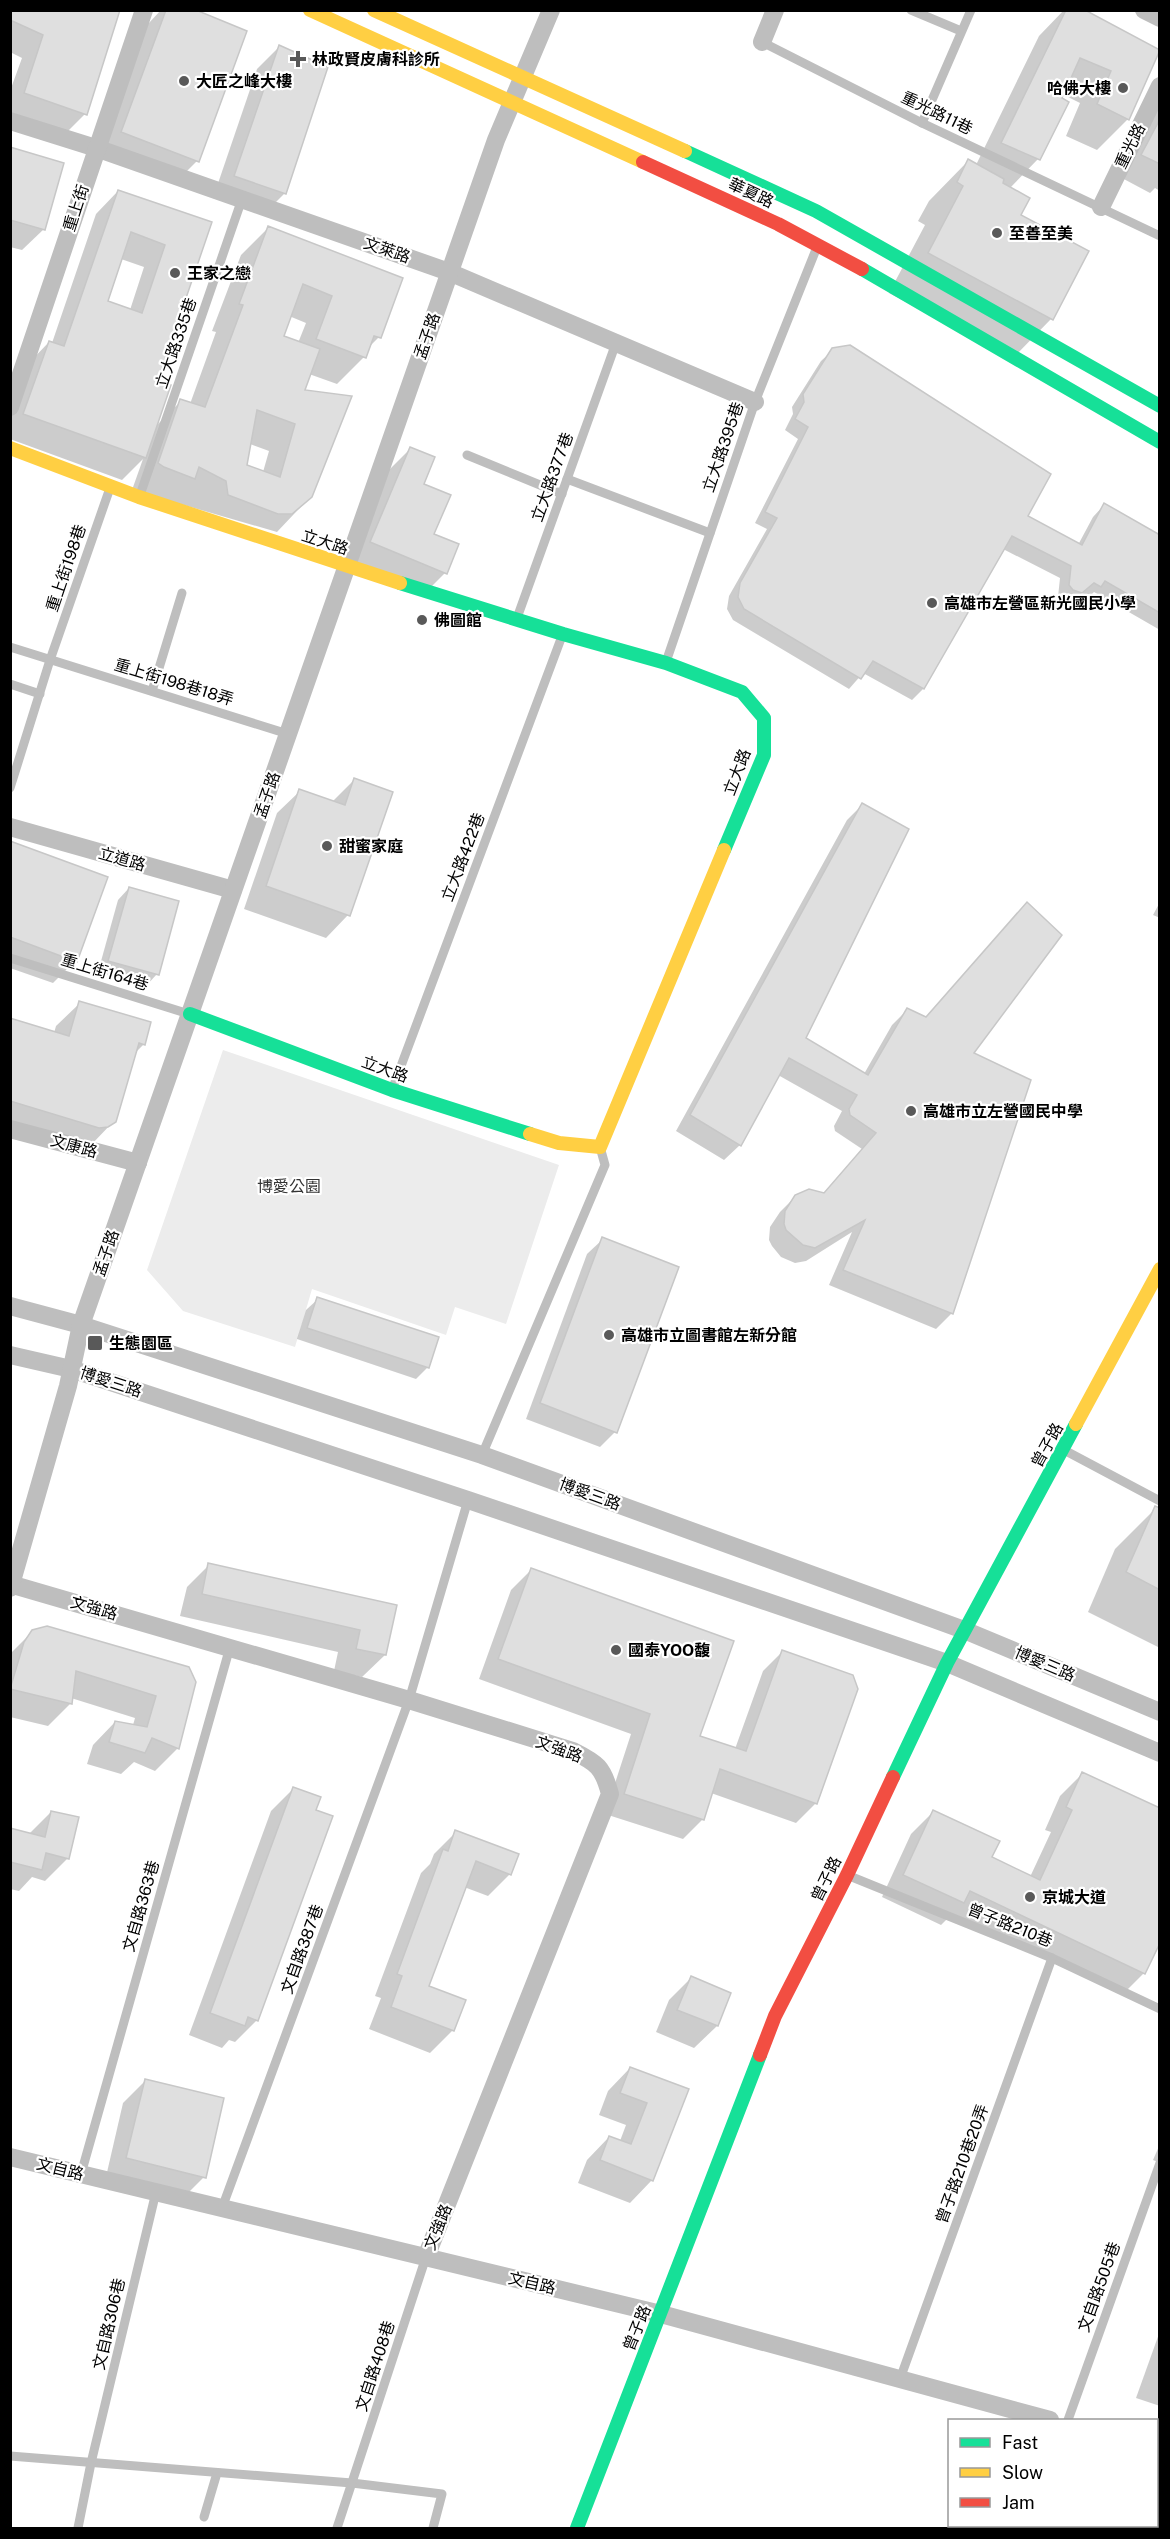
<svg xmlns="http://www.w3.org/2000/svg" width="1170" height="2539" font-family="'Public Sans','Noto Sans TC',sans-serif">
<rect width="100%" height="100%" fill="#fff"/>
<polygon fill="#ececec" points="223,1050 559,1165 506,1324 455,1307 446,1335 312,1289 295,1347 183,1311 147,1270"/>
<g fill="#0003" fill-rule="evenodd">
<polygon points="10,10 118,10 85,114 63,136 10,118 10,91 22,58 10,52"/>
<polygon points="161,10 192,10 197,161 175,183 100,154 148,24"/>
<polygon points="1064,10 1081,10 1158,49 1128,119 1097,150 1066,136 1080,103 1062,94 1038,159 1010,188 1019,215 1087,252 1051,319 1012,359 889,293 925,225 918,221 929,201 968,161 976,165 1039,36"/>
<polygon points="279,47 285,193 263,215 213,198 257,69"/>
<polygon points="1160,102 1160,191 1155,188 1150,193 1120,177"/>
<polygon points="10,149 44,229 22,250 10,247"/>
<path d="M118 191 210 223 156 381 155 427 181 401 190 404 216 332 212 331 241 255 268 228 379 337 367 349 364 357 337 384 309 374 303 391 311 496 277 532 132 490 143 459 122 480 10 439V410L27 365 49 342 52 343 96 214ZM121 259 144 267 130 310 106 302ZM289 316 306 323 298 343 282 336ZM250 444 269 451 263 472 245 466Z"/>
<polygon points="833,350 1026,516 1078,545 1093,517 1104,505 1160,537 1160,630 1094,592 1089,597 1082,593 1070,603 1061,601 1058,597 1060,578 1003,549 923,689 912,700 863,673 849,689 733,620 727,609 729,596 767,529 755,523 798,439 785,430 793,414 792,407 821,361"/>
<polygon points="410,449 422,484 432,535 445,573 423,595 349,564 388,471"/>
<polygon points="354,780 348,915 326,938 244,909 277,813 300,791 332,802"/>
<polygon points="862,805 804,1038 864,1074 892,1025 907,1010 925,1018 1012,919 971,1054 1029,1081 951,1314 936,1329 829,1285 852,1232 806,1261 795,1263 781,1257 772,1246 769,1240 770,1227 780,1212 796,1196 823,1194 862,1149 835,1131 834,1126 842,1111 778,1075 740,1145 724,1160 676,1131 847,820"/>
<polygon points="10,842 75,961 53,983 10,968"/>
<polygon points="129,888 157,974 146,986 98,972 118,900"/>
<polygon points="1160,902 1160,918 1153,915"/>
<polygon points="80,1003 144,1044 134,1054 114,1121 91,1145 10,1131 10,1019 54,1033 56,1026"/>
<polygon points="603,1239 615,1432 600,1447 526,1419 587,1254"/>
<polygon points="318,1299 437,1338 427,1368 416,1379 297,1339 306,1310"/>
<polygon points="1154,1510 1160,1512 1160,1648 1088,1612 1115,1549"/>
<polygon points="209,1565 395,1607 385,1655 362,1677 334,1671 338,1652 180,1616 187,1587"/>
<polygon points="531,1570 698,1737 735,1749 763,1671 783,1651 816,1803 796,1823 711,1793 703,1819 683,1839 605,1814 631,1734 479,1679 511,1590"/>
<polygon points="33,1631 188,1669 178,1748 155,1771 134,1762 121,1774 87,1764 93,1745 115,1722 133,1725 135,1718 71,1698 70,1704 48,1726 10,1717 10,1654"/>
<polygon points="1082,1774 1144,1973 1122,1995 951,1915 941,1925 882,1897 911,1834 933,1812 990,1858 1030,1877 1051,1832 1045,1830 1060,1796"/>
<polygon points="293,1789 257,2020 235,2042 229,2040 222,2048 189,2035 271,1811"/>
<polygon points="51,1812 68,1858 45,1881 32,1877 19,1891 10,1889 10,1830 29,1834"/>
<polygon points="456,1832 510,1874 488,1896 464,1887 427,1987 453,2030 430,2053 369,2029 381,1998 375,1996 421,1873 430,1864 434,1854"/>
<polygon points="691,1978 729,1994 717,2026 694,2048 656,2032 669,2000"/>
<polygon points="630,2068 687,2090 652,2180 630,2203 578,2183 587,2160 609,2137 620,2141 626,2125 599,2115 608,2091"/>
<polygon points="145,2081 204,2177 182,2199 105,2181 123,2103"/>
<polygon points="1160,2144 1160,2163 1153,2160"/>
<polygon points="1160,2331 1160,2406 1136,2398"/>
</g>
<g fill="#dfdfdf" stroke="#c7c7c7" stroke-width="1.5" fill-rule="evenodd">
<polygon points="10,10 120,10 87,115 24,93 43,35 10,20"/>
<polygon points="166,10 196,10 247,31 199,162 121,132"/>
<polygon points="1066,10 1085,10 1160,50 1129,120 1097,104 1111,71 1080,58 1062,98 1069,102 1040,160 1001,143"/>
<polygon points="279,45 328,67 286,194 234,176"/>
<polygon points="1160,119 1160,164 1141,155"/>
<polygon points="10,147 64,163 45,230 10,220"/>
<polygon points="968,159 1004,179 1003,183 1030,198 1021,215 1089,251 1053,320 928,253 963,186 957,182"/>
<path d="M118 190 212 222 158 380 171 385 146 458 23 414 49 341 64 346ZM131 232 165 245 142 313 108 301Z"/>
<path d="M268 226 403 278 381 338 374 336 366 358 316 339 332 296 303 284 284 336 320 349 305 390 352 396 312 497 292 514H278L228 495 226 481 199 467 195 479 164 467 158 463 180 399 205 407 243 305 239 304ZM257 410 295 424 280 477 247 465Z"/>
<polygon points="850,345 1051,474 1028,516 1082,545 1104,503 1160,535 1160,613 1105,581 1101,587 1094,583 1082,593 1073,590 1069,585 1071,566 1012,536 924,689 873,661 861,679 744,609 738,597 740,583 777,518 765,512 808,427 795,419 804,402 803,394 832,348"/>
<polygon points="410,447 435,457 424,484 451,495 434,534 459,544 447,574 370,542"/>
<polygon points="354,778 393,792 350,916 266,886 299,789 345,805"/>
<polygon points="862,803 909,829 806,1038 868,1075 907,1008 926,1017 1027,902 1062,935 974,1053 1031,1080 953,1314 843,1270 865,1220 815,1248 803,1245 786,1230 784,1224 785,1211 795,1195 809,1189 824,1193 876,1133 850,1115 849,1109 857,1095 789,1058 741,1146 690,1115"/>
<polygon points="10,841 108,877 77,962 10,937"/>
<polygon points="129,887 179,901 159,975 108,961"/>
<polygon points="79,1001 151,1022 145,1045 139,1043 116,1122 108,1127 99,1128 10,1101 10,1018 69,1036"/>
<polygon points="602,1237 679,1267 617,1433 540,1403"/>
<polygon points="317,1297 439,1337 429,1368 307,1328"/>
<polygon points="1155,1506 1160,1508 1160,1590 1126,1572"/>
<polygon points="208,1563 397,1605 386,1655 356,1649 360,1630 202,1594"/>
<polygon points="531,1568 734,1641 700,1736 746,1751 782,1650 853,1675 858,1689 817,1804 720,1769 704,1820 624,1794 650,1714 498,1659"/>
<polygon points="47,1626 189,1667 196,1682 179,1749 152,1738 145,1753 109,1742 115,1721 147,1727 156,1696 76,1671 72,1704 10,1689 24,1642 32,1630"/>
<polygon points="1082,1772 1160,1808 1160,1943 1145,1974 970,1891 964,1903 903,1875 933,1810 1000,1841 992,1857 1040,1880 1072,1810 1066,1807"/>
<polygon points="293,1787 321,1797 316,1810 333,1816 258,2021 248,2017 245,2026 210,2013"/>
<polygon points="51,1811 79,1817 69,1859 46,1853 42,1870 10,1862 10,1828 45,1837"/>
<polygon points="455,1830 519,1854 511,1875 476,1861 429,1986 466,2000 454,2031 391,2007 402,1976 397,1974 443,1849 448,1851"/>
<polygon points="691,1976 731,1993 718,2026 677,2010"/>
<polygon points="630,2067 689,2089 653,2181 600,2160 609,2136 631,2144 647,2103 620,2093"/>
<polygon points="145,2079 224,2098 206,2178 126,2158"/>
</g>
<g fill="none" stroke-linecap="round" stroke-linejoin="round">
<g stroke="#bebebe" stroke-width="9">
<polyline points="911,10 961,31"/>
<polyline points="762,42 922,123 1160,236"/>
<polyline points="922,123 971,10"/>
<polyline points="467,455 562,494"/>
<polyline points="567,479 710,533"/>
<polyline points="140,495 242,199"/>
<polyline points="517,618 616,343"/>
<polyline points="10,647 288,734"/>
<polyline points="666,662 755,402 817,247"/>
<polyline points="10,684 40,694"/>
<polyline points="152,691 182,593"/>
<polyline points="10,788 50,660 110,488"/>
<polyline points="10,958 189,1014"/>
<polyline points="392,1090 562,636"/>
<polyline points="1064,1450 1160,1501"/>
<polyline points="482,1455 605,1165 600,1147"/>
<polyline points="847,1875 1052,1958 1160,2009"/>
<polyline points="81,2174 230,1647"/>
<polyline points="222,2208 409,1700 468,1500"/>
<polyline points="900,2379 1052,1958"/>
<polyline points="1068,2420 1160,2163"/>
<polyline points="10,2456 352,2483 442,2494 433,2528"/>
<polyline points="204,2517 217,2473"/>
<polyline points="78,2528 91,2463 156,2192"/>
<polyline points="337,2528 426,2257"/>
<polyline points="1039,2528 1040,2526"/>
</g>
<g stroke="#bebebe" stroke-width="18">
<polyline points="1144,10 1160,18"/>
<polyline points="762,42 775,10"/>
<polyline points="10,121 96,148 449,272 755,402"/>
<polyline points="1101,207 1160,86"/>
<polyline points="10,407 144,10"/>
<polyline points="10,827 233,890"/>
<polyline points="10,1129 138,1163"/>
<polyline points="10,1306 81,1325 482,1455 964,1630 1160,1712"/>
<polyline points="10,1355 71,1369 468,1500 947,1663 1160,1753"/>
<path d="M10 1584 409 1700 573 1751C597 1763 603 1767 610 1794L426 2257"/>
<polyline points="10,1588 68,1386 81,1325 496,140 551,10"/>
<polyline points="10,2157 661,2314 1050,2420"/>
<polyline points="1156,2448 1160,2449"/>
</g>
<g stroke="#16e098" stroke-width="14">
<polyline points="685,151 816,211 1160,406"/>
<polyline points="862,269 1160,442"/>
<polyline points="400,583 563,634 666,663 742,692 764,718 764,755 724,850"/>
<polyline points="190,1014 392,1090 530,1134"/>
<polyline points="893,1777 947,1663 1076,1424"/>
<polyline points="577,2528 760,2055"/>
</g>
<g stroke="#ffcf43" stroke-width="14">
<polyline points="310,10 643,162"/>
<polyline points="374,10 685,151"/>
<polyline points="10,448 139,497 400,583"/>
<polyline points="530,1134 559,1143 600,1147 724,850"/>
<polyline points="1076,1424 1160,1269"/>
</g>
<g stroke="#f24e42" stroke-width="14">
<polyline points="643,162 778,224 862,269"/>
<polyline points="760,2055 775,2016 847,1875 893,1777"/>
</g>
</g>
<g fill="#595959" stroke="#fff" stroke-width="2">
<path d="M295 50h6v6h6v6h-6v6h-6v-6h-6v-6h6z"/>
<circle cx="184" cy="81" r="6"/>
<circle cx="1123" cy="88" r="6"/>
<circle cx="997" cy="233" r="6"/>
<circle cx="175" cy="273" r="6"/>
<circle cx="932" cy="603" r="6"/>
<circle cx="422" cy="620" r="6"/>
<circle cx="327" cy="846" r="6"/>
<circle cx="911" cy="1111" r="6"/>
<circle cx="609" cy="1335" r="6"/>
<rect x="87" y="1335" width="16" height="16" rx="3"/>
<circle cx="616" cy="1650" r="6"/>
<circle cx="1030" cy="1897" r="6"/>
</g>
<g text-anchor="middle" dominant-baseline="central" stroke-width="4.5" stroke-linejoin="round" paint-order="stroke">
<g font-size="16" font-weight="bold" fill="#000" stroke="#fff" text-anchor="start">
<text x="312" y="59">林政賢皮膚科診所</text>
<text x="196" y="81">大匠之峰大樓</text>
<text x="1111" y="88" text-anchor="end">哈佛大樓</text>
<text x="1009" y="233">至善至美</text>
<text x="187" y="273">王家之戀</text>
<text x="944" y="603">高雄市左營區新光國民小學</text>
<text x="434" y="620">佛圖館</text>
<text x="339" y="846">甜蜜家庭</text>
<text x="923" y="1111">高雄市立左營國民中學</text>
<text x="621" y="1335">高雄市立圖書館左新分館</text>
<text x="109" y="1343">生態園區</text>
<text x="628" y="1650">國泰YOO馥</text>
<text x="1042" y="1897">京城大道</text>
</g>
<g font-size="16" fill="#000" stroke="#fff">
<text transform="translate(937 113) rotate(26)">重光路11巷</text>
<text transform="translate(1130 146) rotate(-64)">重光路</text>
<text transform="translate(751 193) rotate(25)">華夏路</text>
<text transform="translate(76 208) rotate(-72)">重上街</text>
<text transform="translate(387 250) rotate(19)">文萊路</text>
<text transform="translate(427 336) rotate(-71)">孟子路</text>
<text transform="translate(176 343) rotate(-71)">立大路335巷</text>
<text transform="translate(723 447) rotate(-71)">立大路395巷</text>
<text transform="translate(552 477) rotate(-70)">立大路377巷</text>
<text transform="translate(325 542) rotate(18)">立大路</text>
<text transform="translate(66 568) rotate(-71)">重上街198巷</text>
<text transform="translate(174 682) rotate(17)">重上街198巷18弄</text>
<text transform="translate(737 772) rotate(-69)">立大路</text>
<text transform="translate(267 795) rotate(-71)">孟子路</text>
<text transform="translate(463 857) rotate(-69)">立大路422巷</text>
<text transform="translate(122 859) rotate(16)">立道路</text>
<text transform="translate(105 972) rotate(17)">重上街164巷</text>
<text transform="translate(385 1069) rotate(20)">立大路</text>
<text transform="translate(74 1146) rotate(15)">文康路</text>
<text transform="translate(106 1253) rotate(-71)">孟子路</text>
<text transform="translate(111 1382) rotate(18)">博愛三路</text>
<text transform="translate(1047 1445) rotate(-61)">曾子路</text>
<text transform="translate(590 1494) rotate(20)">博愛三路</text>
<text transform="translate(94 1608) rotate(16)">文強路</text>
<text transform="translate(1045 1664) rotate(23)">博愛三路</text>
<text transform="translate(559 1749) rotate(20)">文強路</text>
<text transform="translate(826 1879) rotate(-64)">曾子路</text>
<text transform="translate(141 1906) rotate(-74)">文自路363巷</text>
<text transform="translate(1010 1925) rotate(22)">曾子路210巷</text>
<text transform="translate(302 1949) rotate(-70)">文自路387巷</text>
<text transform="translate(962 2164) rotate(-70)">曾子路210巷20弄</text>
<text transform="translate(60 2169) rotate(14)">文自路</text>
<text transform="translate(438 2227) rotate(-68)">文強路</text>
<text transform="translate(532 2283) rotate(13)">文自路</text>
<text transform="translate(1099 2287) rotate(-70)">文自路505巷</text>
<text transform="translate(109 2324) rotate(-77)">文自路306巷</text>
<text transform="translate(637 2328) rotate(-68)">曾子路</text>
<text transform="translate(375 2366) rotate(-72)">文自路408巷</text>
</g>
<g font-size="16" fill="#333" stroke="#fff">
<text x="289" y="1186">博愛公園</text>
</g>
</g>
<rect width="1170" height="2539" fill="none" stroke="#000000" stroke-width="24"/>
<rect x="948" y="2419" width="210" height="108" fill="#ffffff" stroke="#999999" stroke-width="1.5"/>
<rect x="960" y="2438" width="30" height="9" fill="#16e098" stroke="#999999" stroke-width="1.5"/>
<text x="1002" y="2449" font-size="18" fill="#000000">Fast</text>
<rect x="960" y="2468" width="30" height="9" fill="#ffcf43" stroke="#999999" stroke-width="1.5"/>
<text x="1002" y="2479" font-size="18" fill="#000000">Slow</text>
<rect x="960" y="2498" width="30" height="9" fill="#f24e42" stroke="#999999" stroke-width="1.5"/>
<text x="1002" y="2509" font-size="18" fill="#000000">Jam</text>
</svg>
